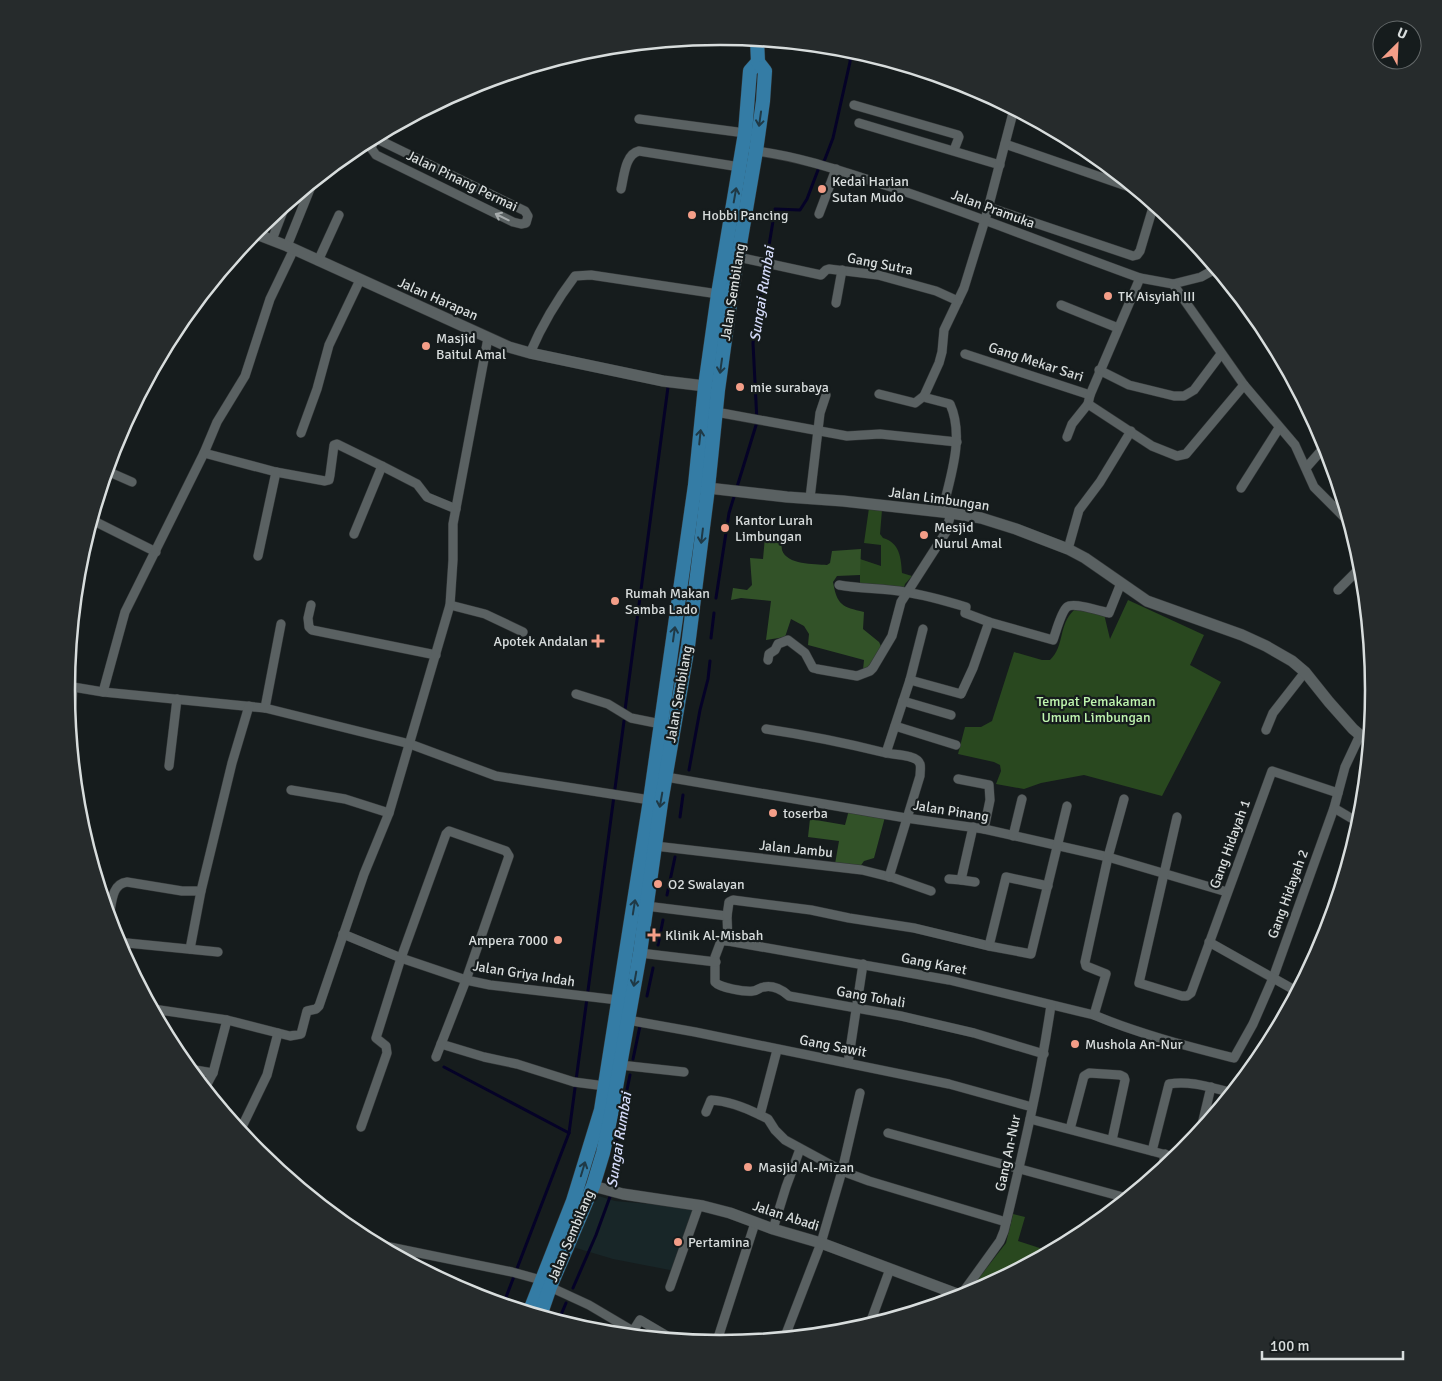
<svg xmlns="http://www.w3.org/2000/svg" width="1442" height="1381" font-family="Signika,sans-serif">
<rect width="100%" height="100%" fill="#161c1d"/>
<polygon fill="#182628" points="585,1192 615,1201 696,1208 675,1271 613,1259 566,1245"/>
<g fill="#29481f">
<path d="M869 508 882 510 880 534 883 538C900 543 901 558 902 573L912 576 905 584 903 590 860 586V559L881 566V545L864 543Z"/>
<path d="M1128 600 1204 635 1190 665 1221 682 1162 796 1084 775 1041 783 1024 789 996 784 1001 771 1000 765 994 762 958 754 965 727H981L992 721 1014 652 1042 660H1050C1065 646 1058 625 1074 610L1084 609 1104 614 1110 639Z"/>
<polygon points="1013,1214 1025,1217 1018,1241 1052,1252 973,1294 968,1292 1006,1243"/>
</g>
<g fill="#325228">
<path d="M765 537H781C782 541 781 546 782 550 787 565 814 564 827 565L830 563 832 551 861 549 860 575 837 576 833 582C837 605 842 607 864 612L863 629 879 642 882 648 875 663 863 670 864 660 808 645 809 634 804 626 791 619 785 637 766 640 771 601 741 598 731 600 733 588 747 590 752 585 750 558 763 559Z"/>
<polygon points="849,810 885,817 874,858 864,861 859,868 835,864 839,841 808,837 810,819 845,825"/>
</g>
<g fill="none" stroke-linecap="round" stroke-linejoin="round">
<g stroke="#050227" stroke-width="3">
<polyline points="716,598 729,513 757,422 753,343 775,209 800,210 807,199 818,170 825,159 833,138 850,62 851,49"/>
<polyline points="711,638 714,613"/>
<polyline points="625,710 668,387"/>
<polyline points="689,770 700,710 708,679 710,661"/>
<polyline points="680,817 683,795"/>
<polyline points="667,895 675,857"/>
<polyline points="658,945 663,920"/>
<polyline points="647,996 653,968"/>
<polyline points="633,1059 640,1026"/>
<polyline points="444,1067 569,1133"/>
<polyline points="612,1188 616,1167 615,1148 630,1075"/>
<polyline points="573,1288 596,1235 611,1194"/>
<polyline points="503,1305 569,1133 624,721"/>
<polyline points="558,1322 566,1303"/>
</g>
<defs>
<g id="minor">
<polyline points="854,105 958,135 959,137 954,150"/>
<polyline points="639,119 745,133"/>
<polyline points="859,123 1000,165"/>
<polyline points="375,138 525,211 528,216 526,223 521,224 513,222 376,155 371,148 375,138 375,137"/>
<polyline points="1005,144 1138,190"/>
<path d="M756 151C803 157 846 173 891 187 975 215 1057 248 1140 278L1173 284 1201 277 1217 268"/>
<path d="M621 189C624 177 625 154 639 151L740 167"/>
<polyline points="988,207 1133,256 1137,255 1140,251 1154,204"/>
<polyline points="819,214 836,169"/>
<polyline points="272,240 285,206"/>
<polyline points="287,246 312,184"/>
<polyline points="738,257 821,275 826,270 829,269 878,275 936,291 958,301"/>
<polyline points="318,261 339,215"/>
<polyline points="1173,284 1244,385 1295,445 1314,487 1351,524"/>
<polyline points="836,303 842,270"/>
<polyline points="1061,305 1118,328"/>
<path d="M530 353C542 325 556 301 575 276L591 275 718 294"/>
<polyline points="965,354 1090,395 1140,278"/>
<polyline points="1099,370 1129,385 1174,396 1184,396 1194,390 1221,354"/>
<polyline points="879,394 915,403 924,396"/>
<polyline points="1090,395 1088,404 1152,446 1177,456 1186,454 1244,385"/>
<polyline points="716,412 847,436 880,434 957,442"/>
<polyline points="301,433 317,389 329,345 360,280"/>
<polyline points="1067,437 1072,424 1088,404"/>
<polyline points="204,453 276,472 325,481 329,480 330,475 334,445 337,444 382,466 354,534"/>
<polyline points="382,466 417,484 427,497 456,509"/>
<polyline points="1306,468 1327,444"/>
<polyline points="107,471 132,482"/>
<polyline points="1241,488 1279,428"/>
<polyline points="810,498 820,413 826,395"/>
<path d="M942 512C950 478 965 437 950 404L927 398 924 396 939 363 942 352 944 330 964 288 985 220 1014 109"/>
<polyline points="92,520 156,552"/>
<polyline points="1068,549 1079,510 1100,482 1131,431"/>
<polyline points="258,556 276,472"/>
<path d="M839 585C861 589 883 588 905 592 925 595 946 601 966 607L965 613 989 622"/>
<polyline points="1338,590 1363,565"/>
<polyline points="311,605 308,618 309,627 312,630 436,655"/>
<polyline points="450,605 485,614 523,632"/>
<polyline points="768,660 769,654 775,650 778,644 788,640 805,653 813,668 817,669 857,676 870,671 873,668 892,636 901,602 946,532 951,513"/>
<polyline points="910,680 923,629"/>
<polyline points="67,686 103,692 265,708 410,744 496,776 650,800"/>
<polyline points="103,692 125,612 204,453 217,422 245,376 270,299 294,249"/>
<polyline points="576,694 608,704 631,718 661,724"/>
<polyline points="903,701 951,715"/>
<polyline points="265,708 281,624"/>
<polyline points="895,726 956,745"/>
<polyline points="70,727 73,687"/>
<path d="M766 729C806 735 846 743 886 753"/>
<polyline points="1266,730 1273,713 1305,672"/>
<polyline points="169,766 177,699"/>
<polyline points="666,777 906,818 984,829 1108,857 1227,892"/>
<polyline points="958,779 989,785 990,800 984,829"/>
<polyline points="291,790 345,799 389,813"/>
<polyline points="1334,808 1361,824"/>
<polyline points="1177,817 1139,983 1182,996 1187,996 1191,993 1272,771 1338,793"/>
<polyline points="1013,836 1022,799"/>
<polyline points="655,846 862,870 894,878 931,891"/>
<path d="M889 877 920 776C920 773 921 767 920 764 917 754 894 755 886 753L910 680 961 694 973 668 989 622 1053 640C1056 632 1061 612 1067 607 1073 602 1101 611 1109 613L1121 583"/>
<polyline points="949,879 961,880 973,827"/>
<polyline points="961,880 975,882"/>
<path d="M646 906 727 916 728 941 949 980 1094 1015C1139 1034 1187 1046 1234 1058L1253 1024 1273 978 1334 808 1345 767 1360 735"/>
<polyline points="727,916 729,902 733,900 811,910 849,918 914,928 989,946 1031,954 1067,806"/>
<path d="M109 917C112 904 111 884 127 882L182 891H201L232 763 249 706"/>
<polyline points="343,934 401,958 466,980 490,985 618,1000"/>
<path d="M728 941H721L715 957V982C720 988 745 992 753 991 757 991 760 987 764 987 773 985 783 990 789 996L901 1016 974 1033 1044 1054"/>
<polyline points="117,942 218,952"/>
<polyline points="1209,942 1298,992"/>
<polyline points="989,946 1006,877 1048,886"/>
<polyline points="190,949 201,891"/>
<polyline points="640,953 716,962"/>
<polyline points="153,1009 227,1020 290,1036 301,1034 307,1011 316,1009 319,1006 364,874 389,813 450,605 453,560 453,524 488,338"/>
<polyline points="1094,1015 1106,974 1086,966 1085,962 1108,857 1124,799"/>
<polyline points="628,1020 695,1032 949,1084 1032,1107"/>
<polyline points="441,1044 484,1057 517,1064 574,1082 605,1086"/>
<polyline points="777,1050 760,1115 768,1119 775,1130 785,1140 842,1171 869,1181 1006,1222"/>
<polyline points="848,1063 863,964"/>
<polyline points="620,1065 684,1072"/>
<polyline points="189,1069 213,1073"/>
<polyline points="205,1088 213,1073 227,1020"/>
<path d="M706 1112 711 1100C729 1101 744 1107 760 1115"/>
<polyline points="1030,1119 1178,1158"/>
<polyline points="361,1127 387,1053 386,1046 376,1038 401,958 446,834 449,831 506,851 509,856 466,980 436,1057"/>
<polyline points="1070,1129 1084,1076 1089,1073 1120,1075 1124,1077 1125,1080 1112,1140"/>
<polyline points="240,1131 267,1075 278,1033"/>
<polyline points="888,1133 1123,1197"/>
<polyline points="1200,1133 1211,1087"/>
<path d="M1152 1151 1169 1084C1190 1080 1212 1088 1233 1093"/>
<polyline points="1162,1171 1165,1154"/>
<polyline points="773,1229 786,1187 800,1149"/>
<polyline points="375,1244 512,1272 541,1280"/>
<polyline points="550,1287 589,1305 633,1331 640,1320 674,1340"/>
<polyline points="670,1287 699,1205"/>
<polyline points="465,1292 465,1291"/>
<path d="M961 1295 1000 1241 1004 1231C1022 1156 1040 1081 1051 1005"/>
<polyline points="869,1326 890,1269"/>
<polyline points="784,1339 821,1243 842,1171 860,1093"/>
<polyline points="716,1344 755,1223"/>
</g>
<g id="tertiary">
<polyline points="254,233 287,246 509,347 530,353 663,381 705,386"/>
<polyline points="708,488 787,497 843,501 951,513 981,518 1016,529 1068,549 1085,558 1147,601 1242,635 1266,646 1292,661 1305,672 1329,702 1353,729 1360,735 1370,740"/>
<polyline points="593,1186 623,1194 703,1206 730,1213 773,1229 821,1243 965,1297"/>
</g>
<g id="primary">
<polyline points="529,1313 573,1201 601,1110 650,800 695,485 705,386 718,294 745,133 750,71 758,62"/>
<polyline points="540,1316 550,1287 593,1186 603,1153 612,1110 640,953 661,803 688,646 708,488 718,390 731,297 756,151 763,101 765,71 758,62 757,40"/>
</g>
</defs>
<use href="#minor" stroke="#323637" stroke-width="10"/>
<use href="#tertiary" stroke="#323637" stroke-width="12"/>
<use href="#primary" stroke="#323637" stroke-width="15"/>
<use href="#minor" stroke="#5a6162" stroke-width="9"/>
<use href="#tertiary" stroke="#5a6162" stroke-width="11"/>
<use href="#primary" stroke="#347ca5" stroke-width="14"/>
</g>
<defs><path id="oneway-shaft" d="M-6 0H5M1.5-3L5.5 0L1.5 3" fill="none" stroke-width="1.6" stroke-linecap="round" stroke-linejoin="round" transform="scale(1.25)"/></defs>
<g stroke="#1f3946">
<use href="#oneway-shaft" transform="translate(760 119) rotate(98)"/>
<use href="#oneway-shaft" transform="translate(735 195) rotate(-80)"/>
<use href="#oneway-shaft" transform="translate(721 366) rotate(98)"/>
<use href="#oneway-shaft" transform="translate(700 437) rotate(-84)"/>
<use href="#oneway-shaft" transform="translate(702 536) rotate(97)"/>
<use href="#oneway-shaft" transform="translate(674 634) rotate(-82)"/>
<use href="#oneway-shaft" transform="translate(661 800) rotate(100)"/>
<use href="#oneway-shaft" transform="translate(634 907) rotate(-81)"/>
<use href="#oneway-shaft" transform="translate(635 979) rotate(100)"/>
<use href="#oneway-shaft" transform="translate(583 1169) rotate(-73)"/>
</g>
<use stroke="#a6abac" href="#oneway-shaft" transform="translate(502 217) rotate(-154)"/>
<g fill="#f49e88" stroke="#161c1d" stroke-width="2">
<circle cx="822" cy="189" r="5"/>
<circle cx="692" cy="215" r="5"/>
<circle cx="1108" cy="296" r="5"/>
<circle cx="426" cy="346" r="5"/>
<circle cx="740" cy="387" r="5"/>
<circle cx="725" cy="528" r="5"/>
<circle cx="924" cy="535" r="5"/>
<circle cx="615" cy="601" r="5"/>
<path d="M595.5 633.5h5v5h5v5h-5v5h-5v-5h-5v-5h5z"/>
<circle cx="773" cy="813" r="5"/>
<circle cx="658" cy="884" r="5"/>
<path d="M651.5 927.5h5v5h5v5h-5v5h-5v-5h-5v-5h5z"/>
<circle cx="558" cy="940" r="5"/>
<circle cx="1075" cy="1044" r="5"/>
<circle cx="748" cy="1167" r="5"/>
<circle cx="678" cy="1242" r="5"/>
</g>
<g text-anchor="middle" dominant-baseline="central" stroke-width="4.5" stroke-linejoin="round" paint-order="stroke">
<g font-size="14" fill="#d8dddd" stroke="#161c1d">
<text transform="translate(462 181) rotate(26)">Jalan Pinang Permai</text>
<text transform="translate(993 209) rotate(20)">Jalan Pramuka</text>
<text transform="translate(880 264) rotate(11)">Gang Sutra</text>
<text transform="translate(733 292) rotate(-81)">Jalan Sembilang</text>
<text transform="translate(438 299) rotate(24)">Jalan Harapan</text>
<text transform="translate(1036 362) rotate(18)">Gang Mekar Sari</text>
<text transform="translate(939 499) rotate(8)">Jalan Limbungan</text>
<text transform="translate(679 694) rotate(-80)">Jalan Sembilang</text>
<text transform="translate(951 811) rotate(9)">Jalan Pinang</text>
<text transform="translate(1230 844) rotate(-70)">Gang Hidayah 1</text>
<text transform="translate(796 849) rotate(6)">Jalan Jambu</text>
<text transform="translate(1288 894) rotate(-70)">Gang Hidayah 2</text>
<text transform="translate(934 964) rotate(11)">Gang Karet</text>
<text transform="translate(524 974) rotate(9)">Jalan Griya Indah</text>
<text transform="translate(871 997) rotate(10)">Gang Tohali</text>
<text transform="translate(833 1046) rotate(11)">Gang Sawit</text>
<text transform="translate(1008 1153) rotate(-78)">Gang An-Nur</text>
<text transform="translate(786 1216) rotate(18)">Jalan Abadi</text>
<text transform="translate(571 1236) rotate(-67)">Jalan Sembilang</text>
</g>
<g font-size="14" fill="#d8dddd" stroke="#161c1d" text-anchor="start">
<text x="832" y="181">Kedai Harian<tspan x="832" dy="16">Sutan Mudo</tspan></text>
<text x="702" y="215">Hobbi Pancing</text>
<text x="1118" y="296">TK Aisyiah III</text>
<text x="436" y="338">Masjid<tspan x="436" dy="16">Baitul Amal</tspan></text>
<text x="750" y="387">mie surabaya</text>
<text x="735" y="520">Kantor Lurah<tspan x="735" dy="16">Limbungan</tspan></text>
<text x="934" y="527">Mesjid<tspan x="934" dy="16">Nurul Amal</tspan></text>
<text x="625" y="593">Rumah Makan<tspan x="625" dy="16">Samba Lado</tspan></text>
<text x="588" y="641" text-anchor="end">Apotek Andalan</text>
<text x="783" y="813">toserba</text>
<text x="668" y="884">O2 Swalayan</text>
<text x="665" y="935">Klinik Al-Misbah</text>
<text x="548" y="940" text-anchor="end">Ampera 7000</text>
<text x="1085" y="1044">Mushola An-Nur</text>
<text x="758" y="1167">Masjid Al-Mizan</text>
<text x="688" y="1242">Pertamina</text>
</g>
<g font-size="14" fill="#c0f6b0" stroke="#161c1d">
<text x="1096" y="701">Tempat Pemakaman<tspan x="1096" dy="16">Umum Limbungan</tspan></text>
</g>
<g font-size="15" font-style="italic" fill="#d3d9f7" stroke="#161c1d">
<text transform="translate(762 294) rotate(-81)">Sungai Rumbai</text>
<text transform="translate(619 1140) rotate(-81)">Sungai Rumbai</text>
</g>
</g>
<path d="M0 0H1442V1381H0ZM75 690a645 645 0 1 1 1290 0a645 645 0 1 1-1290 0Z" fill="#262b2c" fill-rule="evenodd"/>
<path fill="none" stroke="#d8dddd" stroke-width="2.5" d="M75 690a645 645 0 1 1 1290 0a645 645 0 1 1-1290 0Z"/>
<g transform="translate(1397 45) rotate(24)"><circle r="24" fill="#161c1d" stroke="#64696a"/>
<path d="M0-4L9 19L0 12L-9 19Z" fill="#f49e88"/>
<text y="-8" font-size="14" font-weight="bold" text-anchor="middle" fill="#d8dddd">U</text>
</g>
<path d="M1262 1351v8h141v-8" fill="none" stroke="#d8dddd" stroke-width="2.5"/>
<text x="1270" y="1351" font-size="15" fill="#d8dddd" stroke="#161c1d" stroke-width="4" paint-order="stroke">100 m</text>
</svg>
